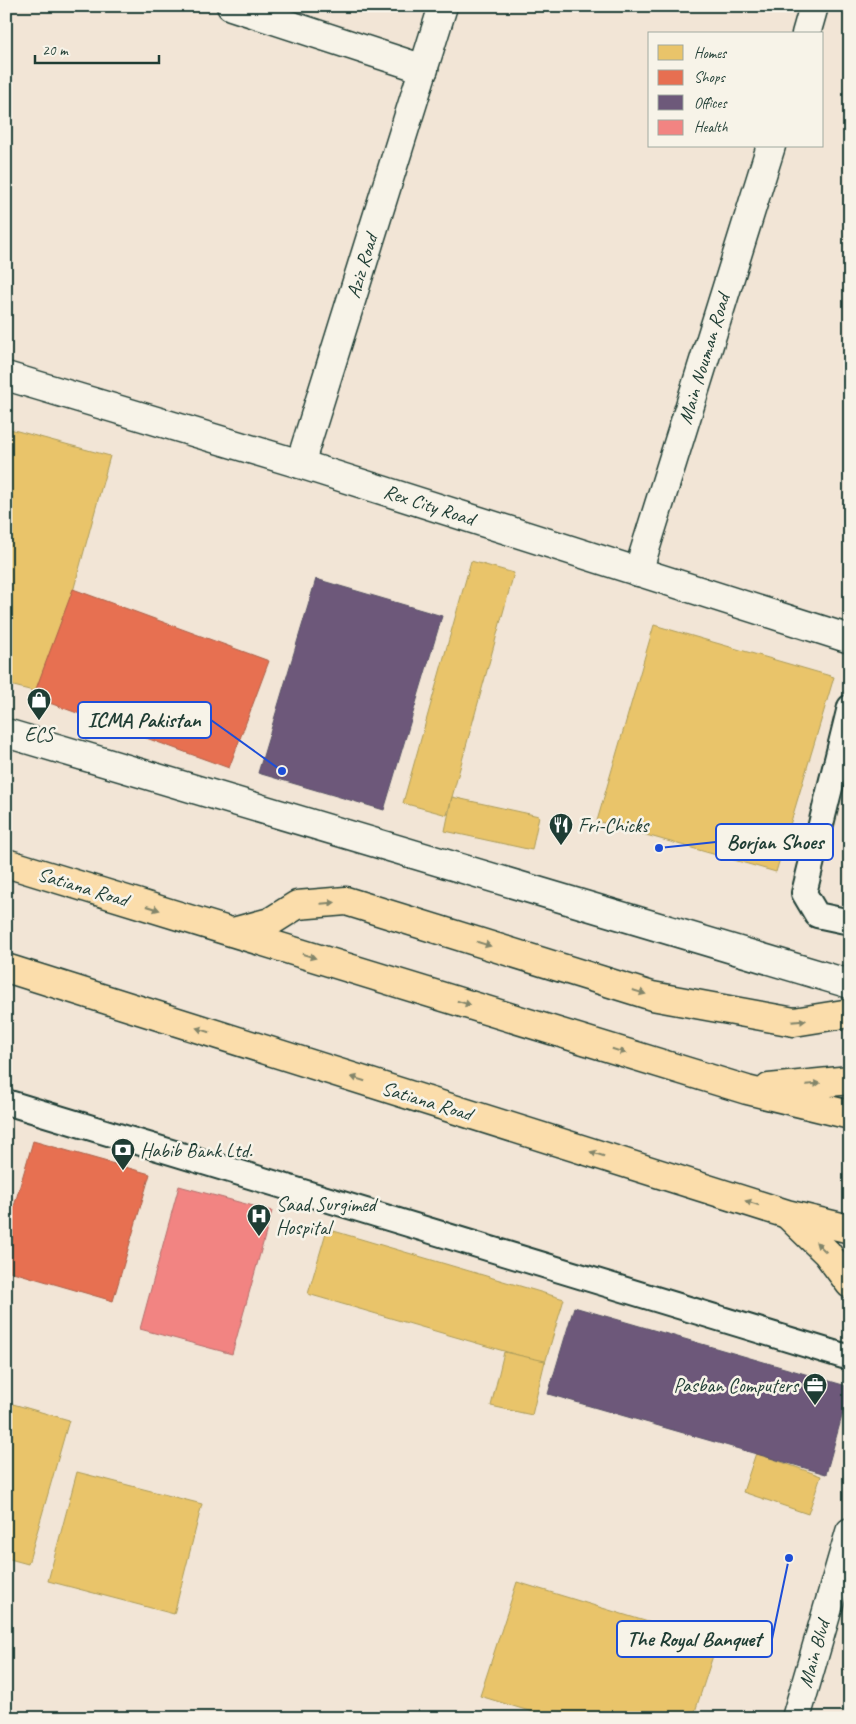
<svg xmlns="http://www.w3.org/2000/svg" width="856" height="1724" font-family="Caveat,sans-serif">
<rect width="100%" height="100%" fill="#f2e5d6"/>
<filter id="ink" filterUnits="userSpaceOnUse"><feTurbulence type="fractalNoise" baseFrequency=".02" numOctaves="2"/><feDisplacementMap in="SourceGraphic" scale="10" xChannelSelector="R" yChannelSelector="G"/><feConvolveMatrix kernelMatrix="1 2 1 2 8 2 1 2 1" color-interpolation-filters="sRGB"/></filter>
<g filter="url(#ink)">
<g fill="#e9c46a" stroke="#ac9c5a">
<polygon points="10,429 110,456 45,694 6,684 6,444"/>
<polygon points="471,561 514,573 447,815 403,803"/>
<polygon points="654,625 834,677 776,872 597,821"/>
<polygon points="452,797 539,816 532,850 445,831"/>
<polygon points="327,1229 564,1299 545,1363 308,1294"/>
<polygon points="504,1352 545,1361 532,1415 491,1406"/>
<polygon points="6,1402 69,1420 28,1564 6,1558"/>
<polygon points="756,1453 821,1476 808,1514 743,1492"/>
<polygon points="77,1472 202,1504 174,1614 48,1581"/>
<polygon points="517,1582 717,1643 693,1718 552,1718 480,1696"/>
</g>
<g fill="#e76f51" stroke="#ab6048">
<polygon points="73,589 269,661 229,768 33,697"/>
<polygon points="33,1141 150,1174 113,1301 6,1270 6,1234"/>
</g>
<g fill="#6d597a" stroke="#565165">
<polygon points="316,579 442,616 384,810 258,773"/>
<polygon points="574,1307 850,1387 826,1474 548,1394"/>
</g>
<polygon fill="#f28482" stroke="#b36f6b" points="179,1186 272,1211 232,1354 140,1329"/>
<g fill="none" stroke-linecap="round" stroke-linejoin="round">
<defs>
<g id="service">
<polyline points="850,707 804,893 817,915 850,922"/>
<polyline points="6,1102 850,1358"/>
</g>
<g id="minor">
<polyline points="231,6 424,69"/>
<polyline points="806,34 814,6"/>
<polyline points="6,376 300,464 850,639"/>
<polyline points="300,464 443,6"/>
<polyline points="638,572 771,146"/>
<polyline points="6,733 850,984"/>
</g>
<polyline id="secondary" points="796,1718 850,1532"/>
<g id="primary">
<polyline points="6,863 747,1090 850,1115"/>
<polyline points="233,932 270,922 297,905 346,901 652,996 794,1022 850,1013"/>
<polyline points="6,968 787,1214 850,1229"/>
<polyline points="769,1088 850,1080"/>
<polyline points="788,1215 827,1253 850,1284"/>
</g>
</defs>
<use href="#service" stroke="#1f3d34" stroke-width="28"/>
<use href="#minor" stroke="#1f3d34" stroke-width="31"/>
<use href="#secondary" stroke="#1f3d34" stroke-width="31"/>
<use href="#primary" stroke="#1f3d34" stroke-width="31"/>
<use href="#service" stroke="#f7f3e8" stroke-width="24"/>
<use href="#minor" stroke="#f7f3e8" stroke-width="28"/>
<use href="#secondary" stroke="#f7f3e8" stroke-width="28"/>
<use href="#primary" stroke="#fbddab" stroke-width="28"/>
</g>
<defs><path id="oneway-solid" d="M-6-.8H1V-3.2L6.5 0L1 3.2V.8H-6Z" transform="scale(1.25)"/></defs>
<g fill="#82856a">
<use href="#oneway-solid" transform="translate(328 903) rotate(-5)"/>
<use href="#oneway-solid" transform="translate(153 908) rotate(17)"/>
<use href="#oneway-solid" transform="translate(484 944) rotate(17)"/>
<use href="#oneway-solid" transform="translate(309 956) rotate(17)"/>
<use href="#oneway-solid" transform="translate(639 992) rotate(17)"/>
<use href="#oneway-solid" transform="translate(464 1003) rotate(17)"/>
<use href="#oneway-solid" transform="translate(799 1021) rotate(-5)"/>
<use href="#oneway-solid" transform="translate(203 1030) rotate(-163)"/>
<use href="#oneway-solid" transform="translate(619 1051) rotate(17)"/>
<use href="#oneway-solid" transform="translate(358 1079) rotate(-163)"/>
<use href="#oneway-solid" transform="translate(813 1084) rotate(-5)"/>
<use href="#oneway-solid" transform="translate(597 1154) rotate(-163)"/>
<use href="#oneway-solid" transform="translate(752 1203) rotate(-163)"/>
<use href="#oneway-solid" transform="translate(821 1247) rotate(-136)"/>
</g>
</g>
<defs>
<symbol id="shop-pin" viewBox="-11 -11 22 30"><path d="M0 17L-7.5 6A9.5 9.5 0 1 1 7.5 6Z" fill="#1f3d34" stroke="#f7f3e8"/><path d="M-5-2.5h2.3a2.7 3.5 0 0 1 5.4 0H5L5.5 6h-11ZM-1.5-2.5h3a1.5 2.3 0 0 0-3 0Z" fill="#fff"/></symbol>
<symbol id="restaurant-pin" viewBox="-11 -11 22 30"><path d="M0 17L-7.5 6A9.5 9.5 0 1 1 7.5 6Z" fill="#1f3d34" stroke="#f7f3e8"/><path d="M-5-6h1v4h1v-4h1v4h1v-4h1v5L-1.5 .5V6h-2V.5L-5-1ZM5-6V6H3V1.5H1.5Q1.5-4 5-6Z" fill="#fff"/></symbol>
<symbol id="bank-pin" viewBox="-11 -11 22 30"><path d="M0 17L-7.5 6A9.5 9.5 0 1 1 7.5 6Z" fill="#1f3d34" stroke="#f7f3e8"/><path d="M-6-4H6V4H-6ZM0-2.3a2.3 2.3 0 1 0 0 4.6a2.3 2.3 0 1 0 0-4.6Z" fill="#fff"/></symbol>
<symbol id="hospital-pin" viewBox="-11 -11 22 30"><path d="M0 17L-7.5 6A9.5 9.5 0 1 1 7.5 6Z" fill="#1f3d34" stroke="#f7f3e8"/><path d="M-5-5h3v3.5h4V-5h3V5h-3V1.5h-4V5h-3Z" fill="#fff"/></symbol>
<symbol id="office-pin" viewBox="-11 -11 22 30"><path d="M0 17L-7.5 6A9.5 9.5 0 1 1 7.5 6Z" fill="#1f3d34" stroke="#f7f3e8"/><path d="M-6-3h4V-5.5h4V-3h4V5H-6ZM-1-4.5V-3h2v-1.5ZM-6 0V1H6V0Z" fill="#fff"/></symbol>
</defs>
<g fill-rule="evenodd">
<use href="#shop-pin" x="25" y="686" width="28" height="38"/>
<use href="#restaurant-pin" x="547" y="811" width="28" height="38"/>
<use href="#bank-pin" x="109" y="1136" width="28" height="38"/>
<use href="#hospital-pin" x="245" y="1202" width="28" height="38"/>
<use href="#office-pin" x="801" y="1371" width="28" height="38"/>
</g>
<g text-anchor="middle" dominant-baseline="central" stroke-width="5" stroke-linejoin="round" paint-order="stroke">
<g font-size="20" fill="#1f3d34" stroke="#f7f3e8">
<text transform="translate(362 266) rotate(-73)">Aziz Road</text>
<text transform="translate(704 359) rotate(-73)">Main Nouman Road</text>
<text transform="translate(429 505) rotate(18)">Rex City Road</text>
<text transform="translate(83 887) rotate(17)">Satiana Road</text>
<text transform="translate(427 1101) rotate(17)">Satiana Road</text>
<text transform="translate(814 1654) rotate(-74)">Main Blvd</text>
</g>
<g font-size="20" fill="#1f3d34" stroke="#f7f3e8" text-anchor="start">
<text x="39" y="734" text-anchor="middle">ECS</text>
<text x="578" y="825">Fri-Chicks</text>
<text x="140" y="1150">Habib Bank Ltd.</text>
<text x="276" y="1204">Saad Surgimed<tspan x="276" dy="23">Hospital</tspan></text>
<text x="798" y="1385" text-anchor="end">Pasban Computers</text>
</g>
</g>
<path fill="none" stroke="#1d4ed8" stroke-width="2" d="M282 771L211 720M659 848L716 842M789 1558L772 1639"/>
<g fill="#1d4ed8" stroke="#f7f3e8" stroke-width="2">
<circle cx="282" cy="771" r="5"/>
<circle cx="659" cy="848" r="5"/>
<circle cx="789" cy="1558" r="5"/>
</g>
<g fill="#f7f3e8" stroke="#1d4ed8" stroke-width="2">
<rect x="78" y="702" width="133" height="36" rx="5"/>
<rect x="716" y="824" width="117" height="36" rx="5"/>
<rect x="617" y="1621" width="155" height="36" rx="5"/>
</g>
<g font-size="21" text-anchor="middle" font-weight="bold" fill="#1f3d34">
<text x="144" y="727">ICMA Pakistan</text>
<text x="775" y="849">Borjan Shoes</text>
<text x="694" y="1646">The Royal Banquet</text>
</g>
<rect width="856" height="1724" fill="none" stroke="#f7f3e8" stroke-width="25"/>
<rect x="12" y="12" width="831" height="1699" fill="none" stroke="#1f3d34" stroke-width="2" filter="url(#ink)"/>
<rect x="648" y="32" width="175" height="115" fill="#f7f3e8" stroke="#a1aaa0"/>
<rect x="658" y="45" width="25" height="15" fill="#e9c46a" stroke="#a1aaa0"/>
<text x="694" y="58" font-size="15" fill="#1f3d34">Homes</text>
<rect x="658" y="70" width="25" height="15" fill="#e76f51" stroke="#a1aaa0"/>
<text x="694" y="82" font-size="15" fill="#1f3d34">Shops</text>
<rect x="658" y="95" width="25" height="15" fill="#6d597a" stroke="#a1aaa0"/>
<text x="694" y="108" font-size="15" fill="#1f3d34">Offices</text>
<rect x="658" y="120" width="25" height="15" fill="#f28482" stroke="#a1aaa0"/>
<text x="694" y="132" font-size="15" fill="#1f3d34">Health</text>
<path d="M35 55v8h124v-8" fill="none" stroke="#1f3d34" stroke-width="2.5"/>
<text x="42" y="55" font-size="15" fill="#1f3d34" stroke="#f7f3e8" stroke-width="4" paint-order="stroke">20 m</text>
</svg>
